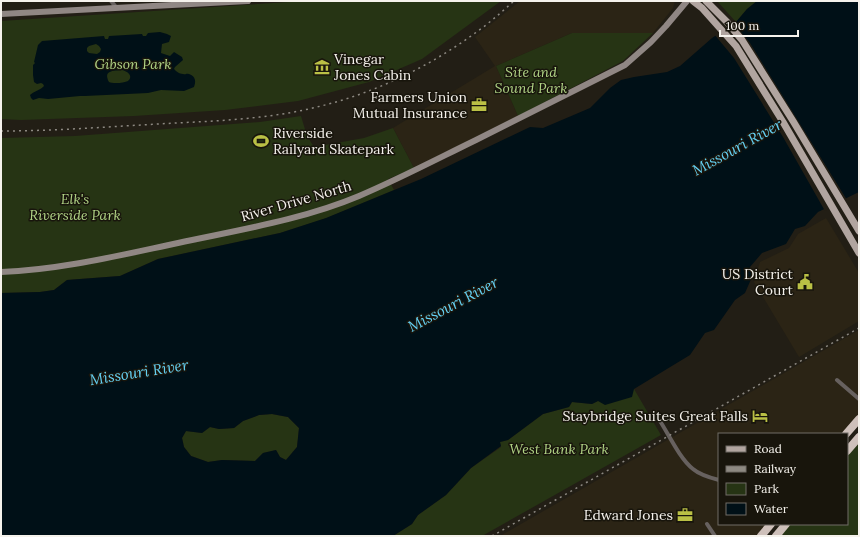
<svg xmlns="http://www.w3.org/2000/svg" width="860" height="537" font-family="Lora,serif">
<rect width="100%" height="100%" fill="#221e15"/>
<g fill="#2b2415">
<polygon points="520,1 675,1 673,8 653,33 572,33 496,66 518,116 414,168 393,128 495,66 475,37"/>
<polygon points="826,218 859,273 859,321 799,357 754,282 760,262 789,248 798,234"/>
<polygon points="859,330 859,419 846,434 719,434 719,524 772,524 761,536 500,536"/>
</g>
<g fill="#263414">
<polygon points="304,1 501,1 422,59 369,82 298,101 225,110 134,116 21,120 1,119 1,21"/>
<polygon points="717,1 757,1 747,9 736,22"/>
<polygon points="572,33 653,33 623,61 518,116 496,66"/>
<polygon points="301,116 307,136 314,147 364,138 393,128 414,168 388,179 394,190 327,218 280,233 158,259 120,276 67,280 54,290 40,292 1,293 1,138 75,136 260,122"/>
<polygon points="634,389 661,435 482,536 393,536 412,524 418,515 446,495 471,468 501,447 500,442 508,440 543,414 569,407 572,402 592,404 598,401"/>
<polygon points="272,414 288,417 299,428 297,447 286,460 280,457 276,450 263,453 255,461 222,460 208,462 191,456 184,447 182,438 186,431 202,433 210,427 219,429 234,428 243,421 259,415"/>
<polygon points="859,437 859,536 776,536 786,524 847,524 847,451"/>
</g>
<g fill="#001017" fill-rule="evenodd">
<path d="M757 1H859V192L818 212 805 226 795 229 786 244 762 253 750 267 752 277 745 293 735 300 714 330 705 333 690 355 634 389 632 397 605 405 598 401 592 404 572 402 569 407 543 414 508 440 500 442 501 446 471 468 446 495 418 515 412 524 393 536H1V293L40 292 54 290 67 280 120 276 158 259 280 233 326 218 421 179 530 127 543 128 590 108 610 88 621 80 634 77 667 72 680 66 712 38 736 22 747 9ZM272 414 288 417 299 428 297 447 286 460 280 457 276 450 263 453 255 461 222 460 208 462 191 456 184 447 182 438 186 431 202 433 210 427 219 429 234 428 243 421 259 415Z"/>
<path d="M160 32 167 34 171 36 169 42 162 44 161 53 170 56 174 52 182 57 183 60 175 67 174 69C176 71 179 74 183 74 187 75 185 73 189 74 196 76 196 82 194 87L184 91 161 90 148 93 85 96H80L48 99 39 98 33 100 31 98 30 95C34 91 41 90 44 86L43 84 41 83 37 84 34 82 33 75V65L35 63 34 62 38 45 42 41 104 36 105 39H108L109 36 142 34 143 36H146L148 33ZM96 44 99 46 101 49 100 52 97 54 89 53 87 51V48L89 46ZM122 70C127 71 134 76 128 81 124 83 113 84 109 82 103 70 113 71 122 70Z"/>
</g>
<polygon fill="#221e15" points="733,22 750,43 847,200 825,211 783,137 734,58 714,34"/>
<g fill="none" stroke-linecap="round" stroke-linejoin="round">
<g stroke="#67615f" stroke-width="4">
<polyline points="111,1 116,7"/>
<polyline points="837,380 859,399"/>
<path d="M660 421C669 435 680 459 693 469 700 475 711 478 719 480"/>
<polyline points="707,524 715,536"/>
</g>
<g stroke="#908784" stroke-width="6">
<polyline points="1,14 248,1"/>
<path d="M1 272C60 270 121 255 178 243 238 230 302 220 359 196 399 179 437 159 476 140 525 115 575 90 625 65L651 42 666 26 687 1"/>
</g>
<g stroke="#b1a5a0" stroke-width="7">
<polyline points="693,1 702,8 718,26 736,46 783,122 859,253"/>
<polyline points="706,1 727,22 742,40 793,121 859,231"/>
</g>
<g stroke="#cec0ba" stroke-width="8">
<polyline points="846,434 859,419"/>
<polyline points="847,451 859,437"/>
<polyline points="761,536 771,524"/>
<polyline points="776,536 786,524"/>
</g>
<g stroke="#8d8982" stroke-width="1.5" stroke-dasharray="2 4" stroke-linecap="butt">
<path d="M1 131C53 131 105 127 158 124 210 121 265 120 317 107 379 92 435 64 486 25 496 17 505 9 514 1"/>
<polyline points="492,536 859,328"/>
</g>
</g>
<defs>
<symbol id="museum-bare" viewBox="-9 -9 18 18"><path d="M0-6L6-3V-2H-6V-3ZM-5-1h2V3h-2ZM-1-1h2V3h-2ZM3-1h2V3H3ZM-6 4H6V6H-6Z" fill="#bac045" stroke="#18150c" stroke-width="2.5" paint-order="stroke"/></symbol>
<symbol id="office-bare" viewBox="-9 -9 18 18"><path d="M-6-3h4V-5.5h4V-3h4V5H-6ZM-1-4.5V-3h2v-1.5ZM-6 0V1H6V0Z" fill="#bac045" stroke="#18150c" stroke-width="2.5" paint-order="stroke"/></symbol>
<symbol id="stadium-bare" viewBox="-9 -9 18 18"><path d="M0-5a6.5 5 0 1 0 0 10a6.5 5 0 1 0 0-10ZM-3.5-1.8h7v3.6h-7Z" fill="#bac045" stroke="#18150c" stroke-width="2.5" paint-order="stroke"/></symbol>
<symbol id="civic-bare" viewBox="-9 -9 18 18"><path d="M-.6-6.5H3V-4.5H.6V-3L4-1V1h2V6H-6V1h2V-1L-.6-3ZM-1.2 2.5V6h2.4V2.5Z" fill="#bac045" stroke="#18150c" stroke-width="2.5" paint-order="stroke"/></symbol>
<symbol id="hotel-bare" viewBox="-9 -9 18 18"><path d="M-6-4.5h1.5V1H6V5H4.5V3h-9V5H-6ZM-4 0a1.8 1.8 0 1 1 3.6 0ZM.5 0V-2.5h3Q6-2.5 6 0Z" fill="#bac045" stroke="#18150c" stroke-width="2.5" paint-order="stroke"/></symbol>
</defs>
<g fill-rule="evenodd">
<use href="#museum-bare" x="311" y="56" width="22" height="22"/>
<use href="#office-bare" x="468" y="94" width="22" height="22"/>
<use href="#stadium-bare" x="250" y="130" width="22" height="22"/>
<use href="#civic-bare" x="794" y="271" width="22" height="22"/>
<use href="#hotel-bare" x="749" y="405" width="22" height="22"/>
<use href="#office-bare" x="674" y="504" width="22" height="22"/>
</g>
<g text-anchor="middle" dominant-baseline="central" stroke-width="3" stroke-linejoin="round" paint-order="stroke">
<g font-size="14" fill="#f5f2ec" stroke="#18150c" text-anchor="end">
<text x="334" y="59" text-anchor="start">Vinegar<tspan x="334" dy="16">Jones Cabin</tspan></text>
<text x="467" y="97">Farmers Union<tspan x="467" dy="16">Mutual Insurance</tspan></text>
<text x="273" y="133" text-anchor="start">Riverside<tspan x="273" dy="16">Railyard Skatepark</tspan></text>
<text x="793" y="274">US District<tspan x="793" dy="16">Court</tspan></text>
<text x="748" y="416">Staybridge Suites Great Falls</text>
<text x="673" y="515">Edward Jones</text>
</g>
<g font-size="14" font-style="italic" fill="#b0d385" stroke="#18150c">
<text x="133" y="64">Gibson Park</text>
<text x="531" y="72">Site and<tspan x="531" dy="16">Sound Park</tspan></text>
<text x="75" y="199">Elk's<tspan x="75" dy="16">Riverside Park</tspan></text>
<text x="559" y="449">West Bank Park</text>
</g>
<g font-size="14" fill="#f5f2ec" stroke="#18150c">
<text transform="translate(296 201) rotate(-16)">River Drive North</text>
</g>
<g font-size="15" font-style="italic" fill="#64d0f2" stroke="#18150c">
<text transform="translate(737 147) rotate(-29)">Missouri River</text>
<text transform="translate(453 304) rotate(-28)">Missouri River</text>
<text transform="translate(139 372) rotate(-9)">Missouri River</text>
</g>
</g>
<rect width="860" height="537" fill="none" stroke="#f5f2ec" stroke-width="4"/>
<rect x="718" y="433" width="130" height="92" fill="#18150c" stroke="#706d66"/>
<rect x="726" y="446" width="20" height="6" fill="#b1a5a0" stroke="#706d66"/>
<text x="754" y="453" font-size="12" fill="#f5f2ec">Road</text>
<rect x="726" y="466" width="20" height="6" fill="#8d8982" stroke="#706d66"/>
<text x="754" y="473" font-size="12" fill="#f5f2ec">Railway</text>
<rect x="726" y="483" width="20" height="12" fill="#263414" stroke="#706d66"/>
<text x="754" y="493" font-size="12" fill="#f5f2ec">Park</text>
<rect x="726" y="503" width="20" height="12" fill="#001017" stroke="#706d66"/>
<text x="754" y="513" font-size="12" fill="#f5f2ec">Water</text>
<path d="M720 30v6h78v-6" fill="none" stroke="#f5f2ec" stroke-width="2"/>
<text x="726" y="30" font-size="12" fill="#f5f2ec" stroke="#18150c" stroke-width="3" paint-order="stroke">100 m</text>
</svg>
